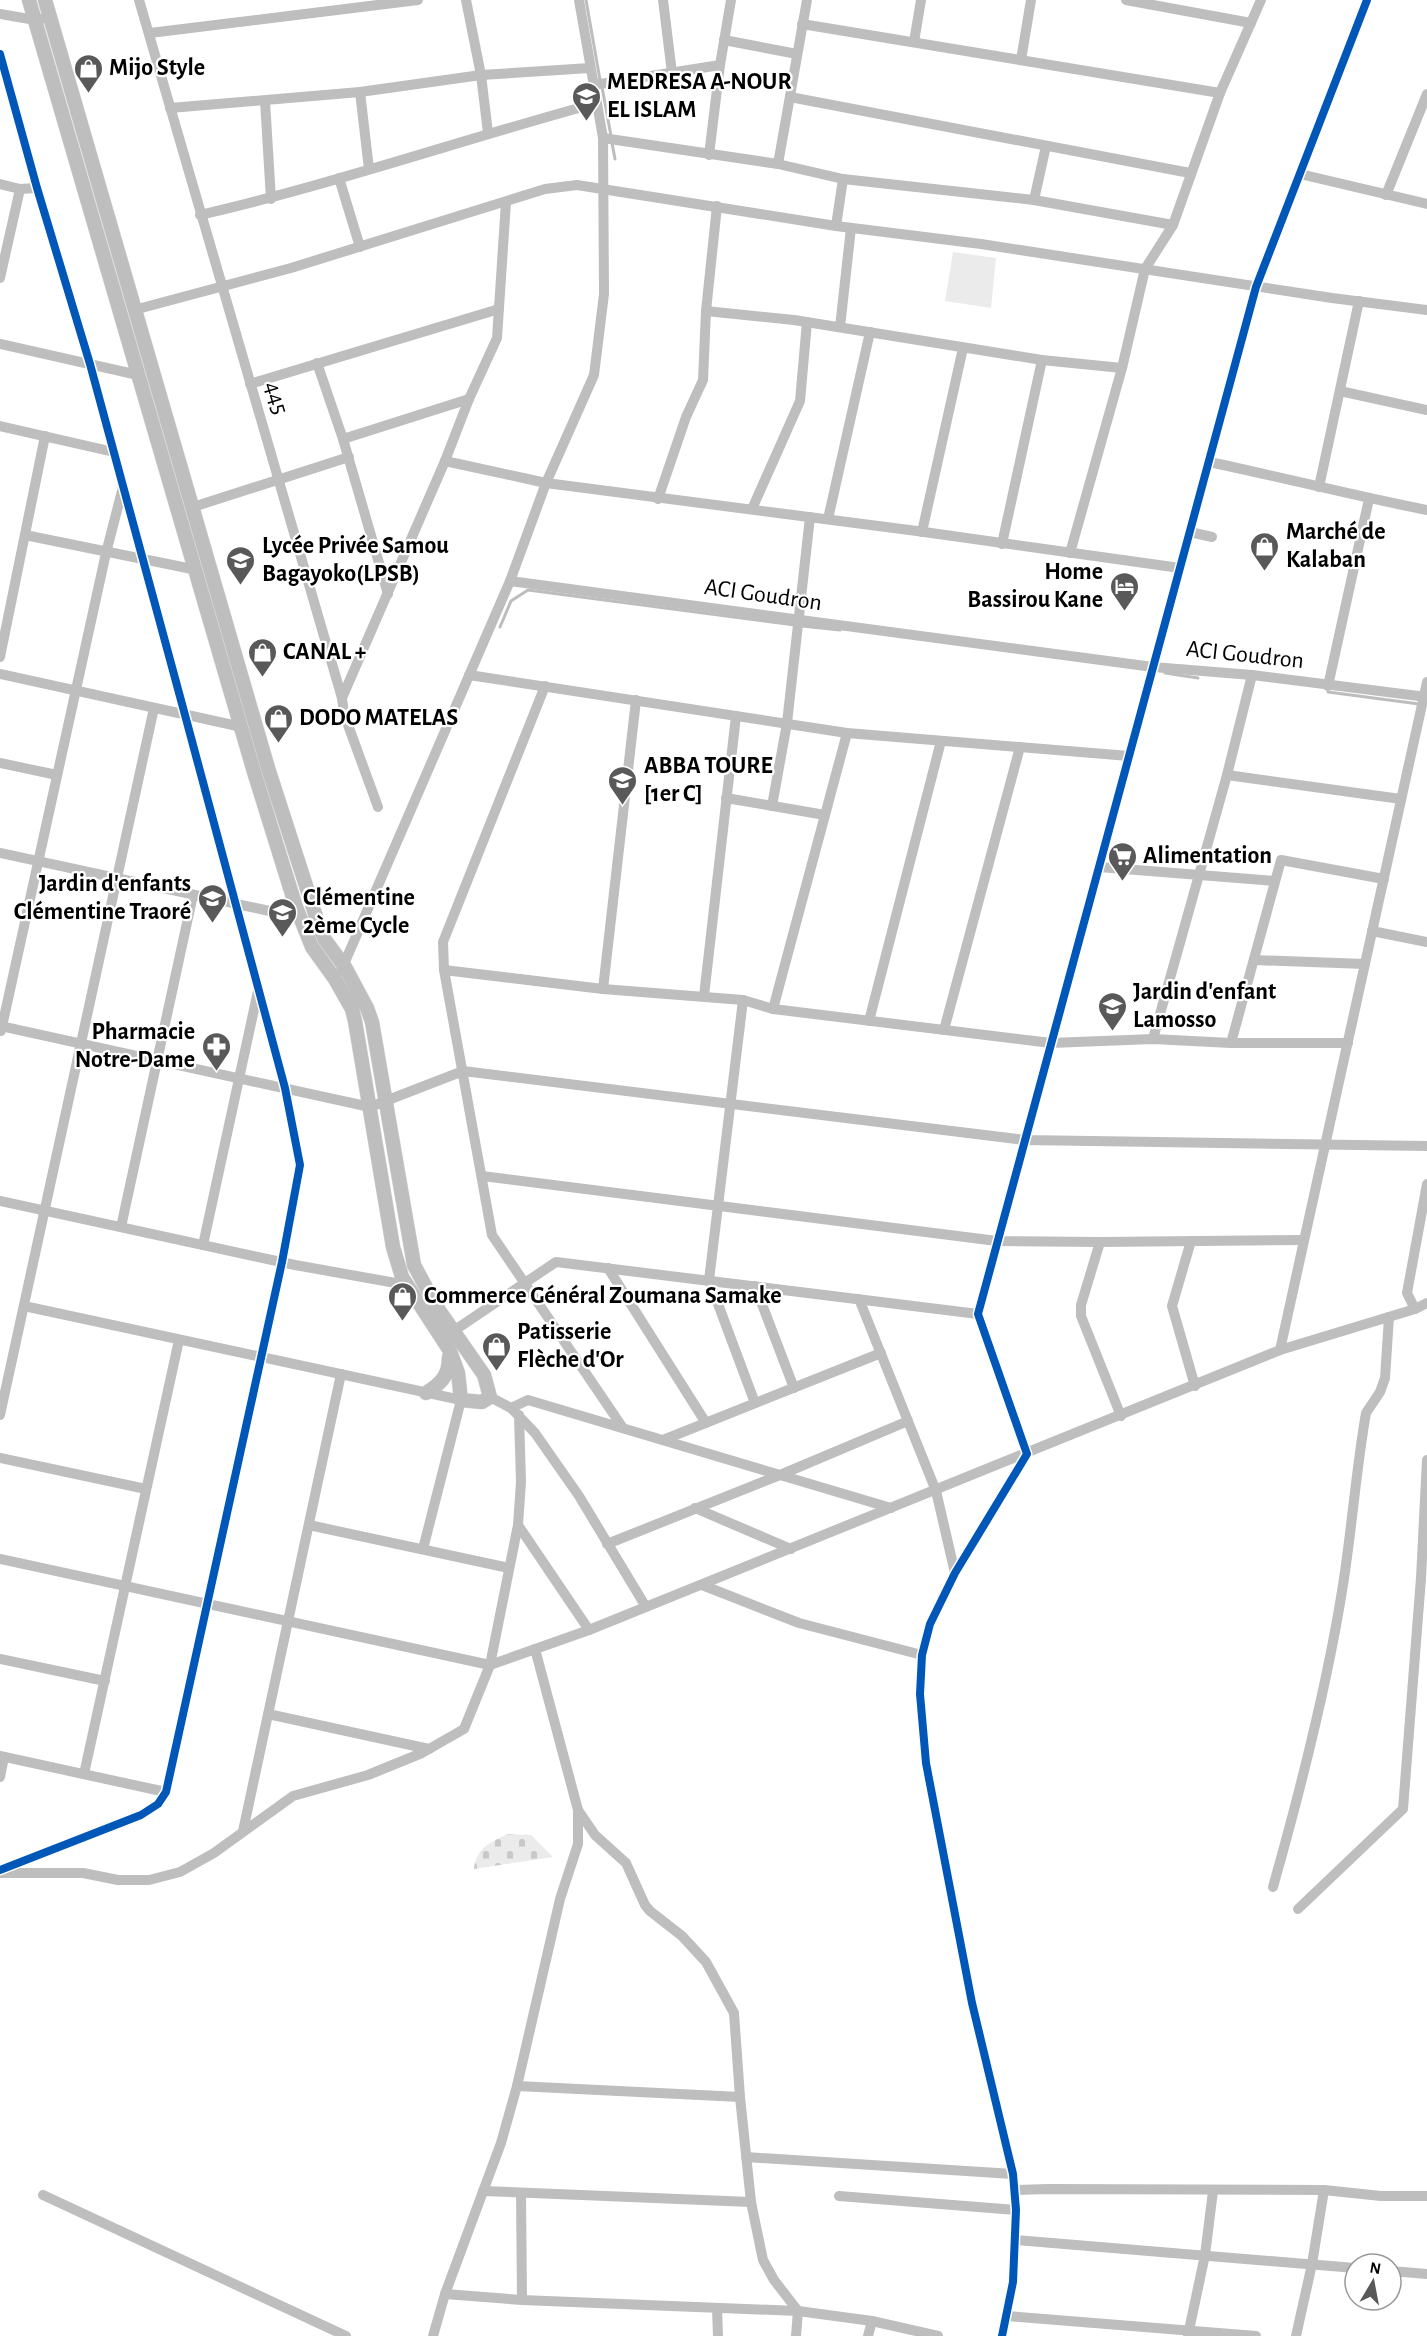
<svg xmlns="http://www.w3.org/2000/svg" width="1427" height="2336" font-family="'Alegreya Sans',sans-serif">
<defs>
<pattern id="cemetery-stones" width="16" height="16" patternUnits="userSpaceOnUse" patternTransform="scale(1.5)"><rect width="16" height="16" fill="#ebebeb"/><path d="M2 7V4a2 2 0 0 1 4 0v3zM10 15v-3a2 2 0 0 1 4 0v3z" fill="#c8c8c8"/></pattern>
</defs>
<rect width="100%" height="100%" fill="#fff"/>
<path fill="url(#cemetery-stones)" d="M507 1834 531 1835 553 1857 474 1869C476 1848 490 1843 507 1834Z"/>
<polygon fill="#ebebeb" points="953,252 996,258 991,308 945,301"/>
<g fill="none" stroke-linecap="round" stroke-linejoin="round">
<g stroke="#bdbdbd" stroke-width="3">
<polyline points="586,0 600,80"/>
<polyline points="602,87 611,136"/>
<polyline points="612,143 615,159"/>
<polyline points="802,626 840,630"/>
<polyline points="500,627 511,601 528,590 795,625"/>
<polyline points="1165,673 1198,678"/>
<polyline points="1328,692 1419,704"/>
</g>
<defs>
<g id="major">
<polyline points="29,0 254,772 296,907 312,947 335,979 352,1009 355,1021 393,1247 402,1277 450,1351 458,1373 461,1400 482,1402 490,1397 484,1375 436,1306 414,1265 372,1022 367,1008 345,967 325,940 319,926 268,768 45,0"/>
<path d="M426 1393C442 1383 449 1375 449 1357"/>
</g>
</defs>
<use href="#major" stroke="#dbdbdb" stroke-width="15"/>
<g stroke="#bebebe" stroke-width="10">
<polyline points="139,0 342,698 344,714 378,807"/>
<polyline points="466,0 481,75 488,133"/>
<polyline points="663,0 672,73"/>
<polyline points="1126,0 1251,23"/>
<polyline points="0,14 35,20 41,19"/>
<polyline points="802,24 1220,93"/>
<polyline points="150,33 418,0"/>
<polyline points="724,40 797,54"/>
<polyline points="914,42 921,0"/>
<polyline points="0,54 37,188 90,364 185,715 285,1088 300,1165 282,1262 166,1792 158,1804 141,1815 0,1870"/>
<polyline points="1021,60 1031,0"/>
<polyline points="594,85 720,65"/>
<polyline points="360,92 369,169"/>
<polyline points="790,97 1190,173"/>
<polyline points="265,101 271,199"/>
<polyline points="170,108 360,92 481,75 590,68"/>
<polyline points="603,138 778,164 843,179 1034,200 1046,146"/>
<polyline points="709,155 720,65 731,0"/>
<polyline points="778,164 807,0"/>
<polyline points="1300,174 1427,204"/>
<polyline points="339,178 360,247"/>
<polyline points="0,184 20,189 37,188"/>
<polyline points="1386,195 1427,94"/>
<polyline points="1034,200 1173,225"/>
<path d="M200 215C334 184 464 139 597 103"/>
<polyline points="836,226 843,179"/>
<polyline points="0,278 20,189"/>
<polyline points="134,310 291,268 545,189 577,185 836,226 981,244 1332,298 1427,310"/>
<polyline points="706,311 794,320 1042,360 1122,368"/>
<polyline points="840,327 851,228"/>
<polyline points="0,344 138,375"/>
<polyline points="317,363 343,439 388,594"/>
<polyline points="250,384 499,309"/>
<polyline points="1340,391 1427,410"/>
<polyline points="0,426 114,452"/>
<polyline points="343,439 469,399"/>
<polyline points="445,461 546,483 917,531 1180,568"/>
<path d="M1209 462C1282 477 1354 496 1427 510"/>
<polyline points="1319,487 1359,301"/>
<polyline points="658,499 686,417 703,380 706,311 717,206"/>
<polyline points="193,507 349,457"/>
<polyline points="752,509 800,401 807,322"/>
<polyline points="828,519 870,332"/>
<polyline points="922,532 963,348"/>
<polyline points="1190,532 1212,537"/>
<polyline points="25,535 197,570"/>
<polyline points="1002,544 1042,360"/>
<polyline points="1070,553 1122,368 1145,269 1173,225 1220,93 1261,0"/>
<polyline points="510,581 1153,667 1252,675 1427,697"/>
<polyline points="0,657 45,436"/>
<polyline points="0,674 242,727"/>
<polyline points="469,675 847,733 1129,756"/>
<polyline points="545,686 443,942 444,970 492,1235 623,1428"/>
<polyline points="1328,686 1369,499"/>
<polyline points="342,698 445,461 469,399 497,338 506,202"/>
<polyline points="0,763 57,775"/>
<polyline points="1227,775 1401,799"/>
<polyline points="726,798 825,815"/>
<polyline points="772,806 787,723 810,517"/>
<polyline points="0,853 274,912 296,907"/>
<polyline points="1099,867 1275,881"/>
<polyline points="1372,931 1427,942"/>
<polyline points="1254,960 1365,964"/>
<polyline points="444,970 603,989 743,1000 773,1009 1051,1043 1153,1039 1231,1043 1348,1043"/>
<polyline points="341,971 510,581 546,483 594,375 604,294 603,138 579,0"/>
<polyline points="603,989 636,700"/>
<polyline points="704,996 736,716"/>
<polyline points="743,1000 709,1280 755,1403"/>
<polyline points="773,1009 847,733"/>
<polyline points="869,1021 941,741"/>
<polyline points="0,1026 370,1107 463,1071 1025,1140 1427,1146"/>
<polyline points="944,1030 1020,747"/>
<polyline points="1,1031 106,553 123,487"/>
<polyline points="1153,1039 1227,775 1252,675"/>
<polyline points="1231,1043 1281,860 1384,879"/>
<polyline points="482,1176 997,1241 1100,1242 1304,1240"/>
<polyline points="0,1201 295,1265 407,1285"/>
<polyline points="121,1227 193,895"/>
<polyline points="1191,1241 1172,1306 1195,1386"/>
<polyline points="1100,1242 1081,1305 1081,1316 1121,1416"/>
<polyline points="203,1245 258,991"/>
<polyline points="608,1268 706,1423"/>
<polyline points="755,1286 794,1388"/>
<polyline points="859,1299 936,1491 955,1573"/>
<polyline points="24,1306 461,1400 423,1549"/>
<polyline points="1415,1309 1407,1293 1427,1184"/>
<polyline points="452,1332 556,1262 978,1314"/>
<polyline points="1280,1350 1427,682"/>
<polyline points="490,1397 511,1408 535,1433 579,1496 646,1607"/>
<polyline points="511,1408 528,1400 891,1508"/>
<polyline points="0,1415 154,708"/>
<polyline points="663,1440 881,1353"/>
<polyline points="0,1458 146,1489"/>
<polyline points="695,1508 791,1549"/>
<polyline points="309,1525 509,1568"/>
<polyline points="518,1525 589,1630"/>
<polyline points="607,1544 780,1475 908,1421"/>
<polyline points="0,1559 490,1665 589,1630 1280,1350 1415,1309 1427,1303"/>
<polyline points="702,1585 799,1623 922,1655"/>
<polyline points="535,1649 578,1810 595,1835 626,1863 645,1905 650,1911 682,1936 706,1962 734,2013 740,2097 751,2202 763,2260 774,2280 798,2311 796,2336"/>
<polyline points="0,1659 105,1681"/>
<polyline points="268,1714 429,1749"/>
<polyline points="0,1756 166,1792"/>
<polyline points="84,1774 179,1340"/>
<polyline points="0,1777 4,1757"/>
<polyline points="243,1831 341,1374"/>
<polyline points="0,1873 83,1873 118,1880 149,1880 180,1872 214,1853 293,1796 368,1775 422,1753 464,1729 490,1665 518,1525 521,1482 519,1415"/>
<path d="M1273 1887C1301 1788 1327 1687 1343 1585 1352 1528 1356 1470 1366 1413L1380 1392 1385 1378 1389 1317"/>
<polyline points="1298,1909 1403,1809 1421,1578 1427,1460"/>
<polyline points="517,2086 740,2097"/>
<polyline points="746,2157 1013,2174"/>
<polyline points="1014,2190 1048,2189 1324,2190 1381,2196 1427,2196"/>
<polyline points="483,2191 751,2202"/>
<polyline points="521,2193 522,2300"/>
<polyline points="43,2195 346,2336"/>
<polyline points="839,2196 1016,2210"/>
<polyline points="1015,2240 1355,2268"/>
<polyline points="1391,2271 1427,2274"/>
<polyline points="445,2294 522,2300 798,2311 872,2321 938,2336"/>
<polyline points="717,2308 718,2336"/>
<polyline points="1007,2316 1256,2336"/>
<polyline points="1188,2335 1205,2255 1213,2191"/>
<polyline points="433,2336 445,2294 501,2143 517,2086 560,1899 578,1844 578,1810"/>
<polyline points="868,2336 872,2321"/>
<polyline points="1002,2336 1013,2282 1016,2210 1013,2174 972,2003 926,1763 920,1694 922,1655 930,1624 955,1573 1027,1454 978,1314 1256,287 1367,0"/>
<polyline points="1296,2336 1312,2264 1324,2190"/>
</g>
<use href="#major" stroke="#bebebe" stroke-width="14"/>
<defs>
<g id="cycleway">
<polyline points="0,54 37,188 90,364 185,715 285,1088 300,1165 282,1262 166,1792 158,1804 141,1815 0,1870"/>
<polyline points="1002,2336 1013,2282 1016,2210 1013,2174 972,2003 926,1763 920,1694 922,1655 930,1624 955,1573 1027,1454 978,1314 1256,287 1367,0"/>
</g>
</defs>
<use href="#cycleway" stroke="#fff" stroke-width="11"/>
<use href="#cycleway" stroke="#0057b8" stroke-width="8"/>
</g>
<defs>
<symbol id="shop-pin" viewBox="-11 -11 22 30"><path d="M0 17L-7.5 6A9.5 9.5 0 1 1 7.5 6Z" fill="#595959" stroke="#fff"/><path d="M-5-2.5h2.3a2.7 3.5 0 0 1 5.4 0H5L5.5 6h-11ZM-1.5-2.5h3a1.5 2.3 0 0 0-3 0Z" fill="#fff"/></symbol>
<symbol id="school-pin" viewBox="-11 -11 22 30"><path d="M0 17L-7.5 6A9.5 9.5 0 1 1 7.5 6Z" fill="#595959" stroke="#fff"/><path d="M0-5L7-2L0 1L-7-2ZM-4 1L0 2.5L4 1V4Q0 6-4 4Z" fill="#fff"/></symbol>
<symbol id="hotel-pin" viewBox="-11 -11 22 30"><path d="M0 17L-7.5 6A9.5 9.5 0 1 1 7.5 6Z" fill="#595959" stroke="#fff"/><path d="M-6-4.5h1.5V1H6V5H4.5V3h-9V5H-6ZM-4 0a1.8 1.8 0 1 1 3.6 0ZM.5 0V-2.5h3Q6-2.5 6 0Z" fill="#fff"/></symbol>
<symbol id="supermarket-pin" viewBox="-11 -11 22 30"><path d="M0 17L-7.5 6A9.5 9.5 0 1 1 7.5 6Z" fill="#595959" stroke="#fff"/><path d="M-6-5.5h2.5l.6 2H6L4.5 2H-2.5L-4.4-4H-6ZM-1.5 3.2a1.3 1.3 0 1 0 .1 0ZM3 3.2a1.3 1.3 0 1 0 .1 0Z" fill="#fff"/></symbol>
<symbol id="pharmacy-pin" viewBox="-11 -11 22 30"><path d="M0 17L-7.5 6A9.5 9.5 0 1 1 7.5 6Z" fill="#595959" stroke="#fff"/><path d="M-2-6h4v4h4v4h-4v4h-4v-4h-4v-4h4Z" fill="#fff"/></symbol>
</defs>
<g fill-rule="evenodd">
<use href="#shop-pin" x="72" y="52" width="33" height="45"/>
<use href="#school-pin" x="570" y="80" width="33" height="45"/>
<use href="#shop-pin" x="1248" y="530" width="33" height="45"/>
<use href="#school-pin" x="224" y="544" width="33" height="45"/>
<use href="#hotel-pin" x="1108" y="570" width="33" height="45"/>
<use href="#shop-pin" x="246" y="636" width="33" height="45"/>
<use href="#shop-pin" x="262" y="702" width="33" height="45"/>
<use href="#school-pin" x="606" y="764" width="33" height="45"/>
<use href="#supermarket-pin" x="1106" y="840" width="33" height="45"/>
<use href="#school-pin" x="196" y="882" width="33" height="45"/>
<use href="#school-pin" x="266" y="896" width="33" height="45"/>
<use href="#school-pin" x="1096" y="990" width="33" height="45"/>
<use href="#pharmacy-pin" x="200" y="1030" width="33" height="45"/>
<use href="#shop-pin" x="386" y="1280" width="33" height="45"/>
<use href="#shop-pin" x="480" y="1330" width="33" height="45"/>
</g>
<g text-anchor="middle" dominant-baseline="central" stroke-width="4.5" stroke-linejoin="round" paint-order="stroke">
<g font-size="24" font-weight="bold" fill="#000" stroke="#fff" text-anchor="start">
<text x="109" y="68">Mijo Style</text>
<text x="607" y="82">MEDRESA A-NOUR<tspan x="607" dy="28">EL ISLAM</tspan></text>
<text x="1286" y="532">Marché de<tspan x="1286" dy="28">Kalaban</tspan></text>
<text x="262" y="546">Lycée Privée Samou<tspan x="262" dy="28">Bagayoko(LPSB)</tspan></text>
<text x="1103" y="572" text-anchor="end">Home<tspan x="1103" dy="28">Bassirou Kane</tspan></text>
<text x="283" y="652">CANAL +</text>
<text x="299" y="718">DODO MATELAS</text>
<text x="644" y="766">ABBA TOURE<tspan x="644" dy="28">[1er C]</tspan></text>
<text x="1143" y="856">Alimentation</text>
<text x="191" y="884" text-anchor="end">Jardin d'enfants<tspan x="191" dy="28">Clémentine Traoré</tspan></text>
<text x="303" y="898">Clémentine<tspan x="303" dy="28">2ème Cycle</tspan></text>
<text x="1133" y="992">Jardin d'enfant<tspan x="1133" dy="28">Lamosso</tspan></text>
<text x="195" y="1032" text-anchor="end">Pharmacie<tspan x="195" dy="28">Notre-Dame</tspan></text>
<text x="424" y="1296">Commerce Général Zoumana Samake</text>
<text x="517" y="1332">Patisserie<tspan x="517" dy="28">Flèche d'Or</tspan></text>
</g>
<g font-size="24" fill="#000" stroke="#fff">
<text transform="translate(276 398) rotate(73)">445</text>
<text transform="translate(763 595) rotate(8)">ACI Goudron</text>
<text transform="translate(1245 655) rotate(6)">ACI Goudron</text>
</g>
</g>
<g transform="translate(1373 2282) rotate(10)"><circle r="28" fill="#ffffff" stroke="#999999" stroke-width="1.5"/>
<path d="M0-4.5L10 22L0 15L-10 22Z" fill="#595959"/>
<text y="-9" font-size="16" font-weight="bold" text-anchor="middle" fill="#000000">N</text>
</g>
</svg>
